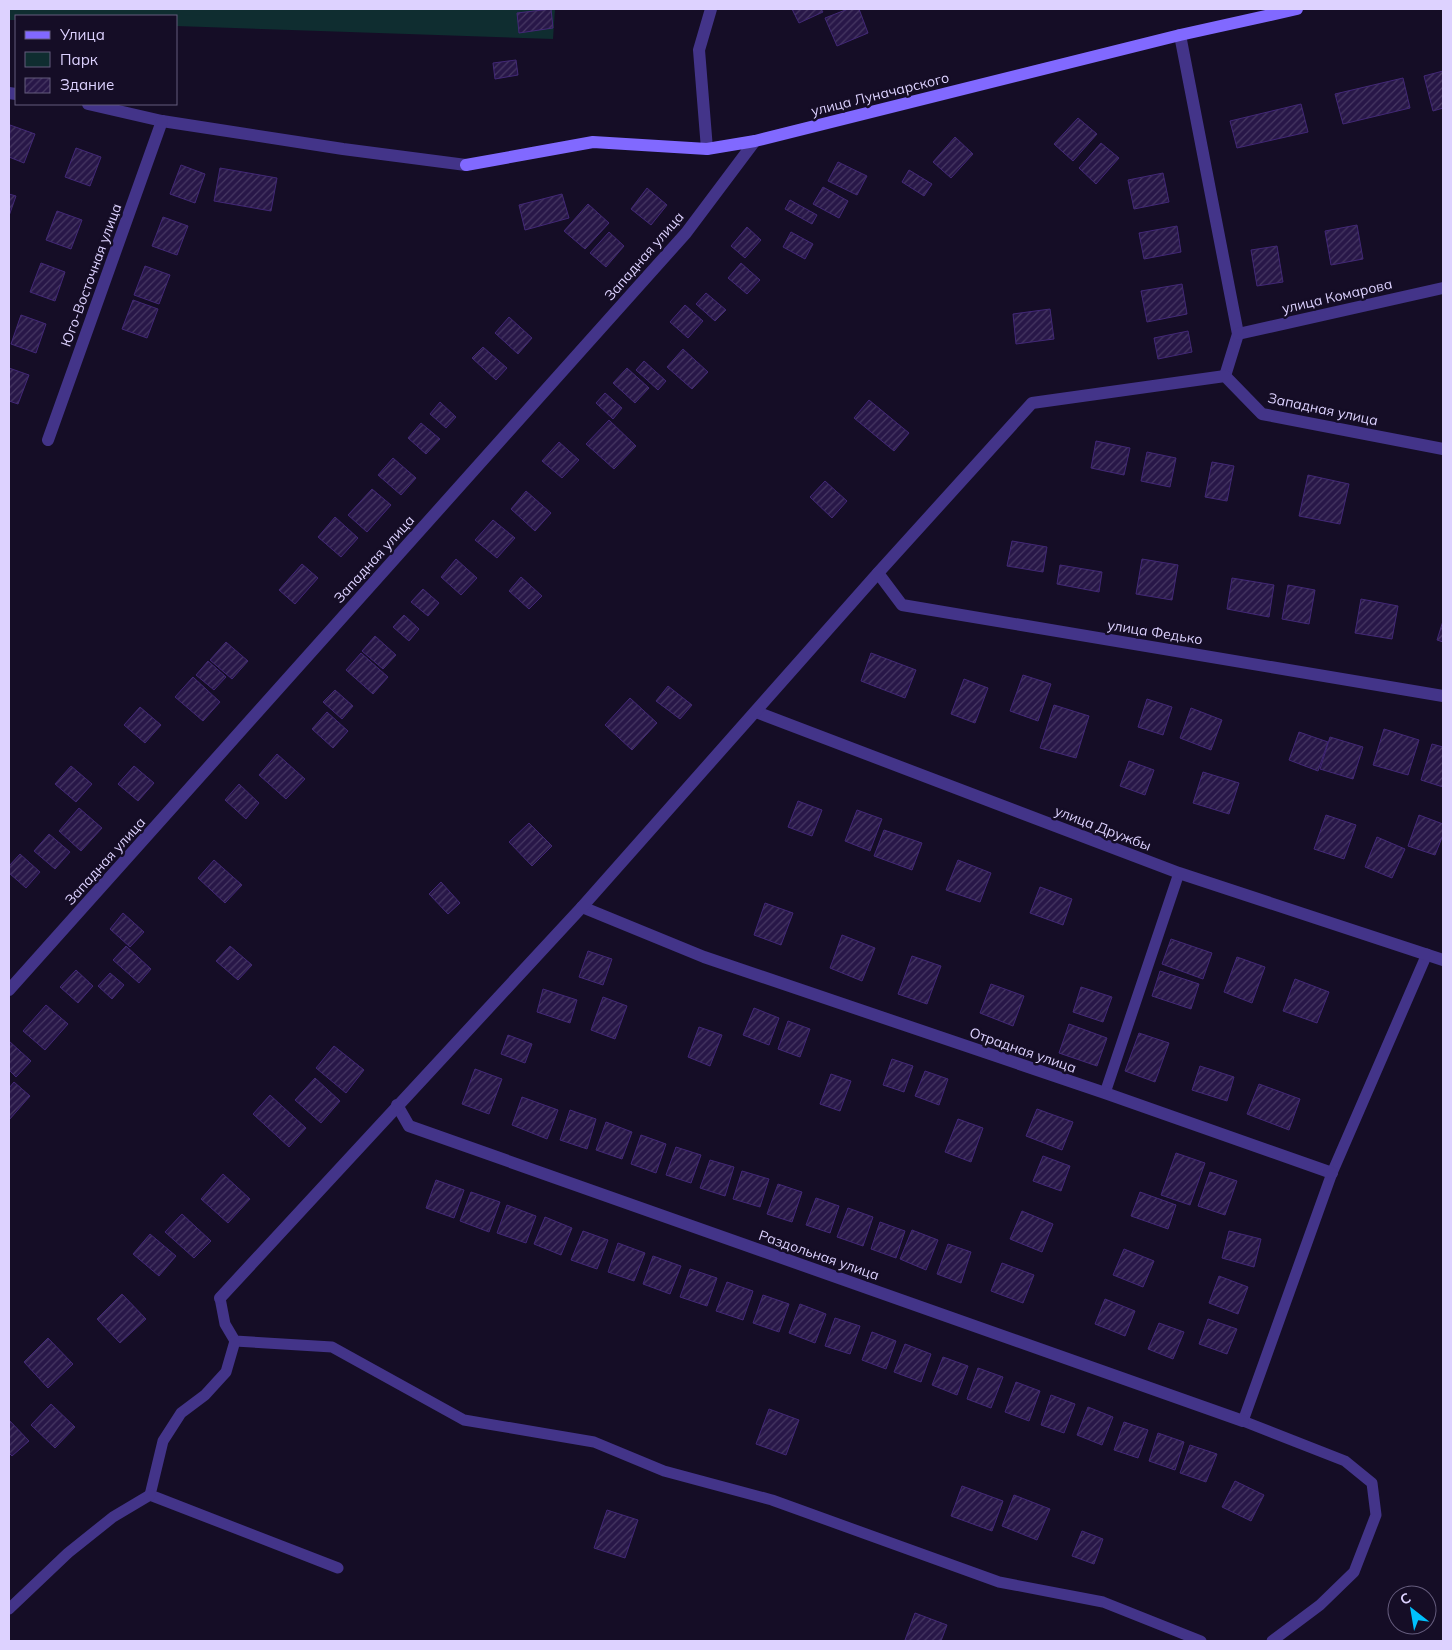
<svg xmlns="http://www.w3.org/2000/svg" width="1452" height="1650" font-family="Mulish,sans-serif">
<defs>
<pattern id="building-hatch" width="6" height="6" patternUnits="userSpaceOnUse" patternTransform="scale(1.25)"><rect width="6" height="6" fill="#281748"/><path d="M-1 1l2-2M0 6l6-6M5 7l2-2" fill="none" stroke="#473863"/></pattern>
</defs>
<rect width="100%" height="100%" fill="#150d26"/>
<polygon fill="#0f2d30" points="9,9 555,9 553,39 176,26 176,16 16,16 16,20 9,20"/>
<g fill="url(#building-hatch)" stroke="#422876">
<polygon points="551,9 553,28 519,33 517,13"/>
<polygon points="792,9 821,9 823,12 799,23"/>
<polygon points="848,9 859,9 868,33 837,46 825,18"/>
<polygon points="516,60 518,75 495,79 493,63"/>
<polygon points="1443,71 1443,108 1433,111 1424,76"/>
<polygon points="1403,78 1410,108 1343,124 1335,94"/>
<polygon points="1301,104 1308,132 1237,148 1230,121"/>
<polygon points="1078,118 1097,134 1073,161 1054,144"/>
<polygon points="10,125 35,134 24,163 9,157"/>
<polygon points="955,137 973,154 951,178 933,162"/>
<polygon points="1101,143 1119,158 1096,184 1079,168"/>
<polygon points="76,148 101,157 90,186 65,177"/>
<polygon points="838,162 867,176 857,195 828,181"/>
<polygon points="181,165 205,174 195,203 170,194"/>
<polygon points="220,168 277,178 271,211 214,201"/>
<polygon points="909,170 932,184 924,196 902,182"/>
<polygon points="1163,173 1169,202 1134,209 1128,180"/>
<polygon points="823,187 848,201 839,218 813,204"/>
<polygon points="647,188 667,205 651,225 631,209"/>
<polygon points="9,194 16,196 9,216"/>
<polygon points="562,194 569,218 525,230 519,205"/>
<polygon points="790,200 817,215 812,224 785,209"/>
<polygon points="588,204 609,223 585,249 564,231"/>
<polygon points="57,211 82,220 71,249 46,240"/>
<polygon points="163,217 188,226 177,255 152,246"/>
<polygon points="1357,225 1363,259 1331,265 1325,231"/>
<polygon points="1177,226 1181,252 1144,259 1139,233"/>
<polygon points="747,227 761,240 745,258 731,246"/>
<polygon points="609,232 624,246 606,267 590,253"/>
<polygon points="791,232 813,244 805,259 783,247"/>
<polygon points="1277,246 1283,282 1257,286 1251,250"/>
<polygon points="41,263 65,272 55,301 30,292"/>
<polygon points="741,263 760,280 747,294 728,278"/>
<polygon points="145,266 170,275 159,304 134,295"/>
<polygon points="1182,284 1187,314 1147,322 1141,291"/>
<polygon points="706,293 726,310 715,321 696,304"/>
<polygon points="133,300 158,309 147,338 122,329"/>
<polygon points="685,305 703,321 688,338 670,322"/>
<polygon points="1050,309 1054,339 1016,344 1013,314"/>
<polygon points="21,315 46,324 36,353 11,344"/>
<polygon points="509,317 532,338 518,354 495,333"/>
<polygon points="1188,331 1192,352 1158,359 1154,338"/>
<polygon points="483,347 507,368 496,380 472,358"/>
<polygon points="683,349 708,372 692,389 667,367"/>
<polygon points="644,361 666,381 658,390 636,370"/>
<polygon points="9,368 29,375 18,404 9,401"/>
<polygon points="627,368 649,388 635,403 613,383"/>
<polygon points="605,393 622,408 613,419 596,403"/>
<polygon points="869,400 909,433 894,451 854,418"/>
<polygon points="440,402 456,417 446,428 430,414"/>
<polygon points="609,420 636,446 614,469 586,444"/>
<polygon points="421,423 440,439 426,454 408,438"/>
<polygon points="1096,441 1130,448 1124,475 1091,468"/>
<polygon points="559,442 579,460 562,478 542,461"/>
<polygon points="1147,452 1176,458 1170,487 1141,481"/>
<polygon points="393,458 416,478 401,495 378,475"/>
<polygon points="1212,462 1234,466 1227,501 1205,497"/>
<polygon points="1308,475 1349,484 1340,524 1299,516"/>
<polygon points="825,481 847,501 832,518 810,497"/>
<polygon points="372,489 391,505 367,532 348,515"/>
<polygon points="526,491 551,513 535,531 511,509"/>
<polygon points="335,517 358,538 341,557 318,537"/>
<polygon points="493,520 515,538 497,558 475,540"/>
<polygon points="1012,541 1047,547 1043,572 1007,566"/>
<polygon points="456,559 477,578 461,595 441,577"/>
<polygon points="1142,559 1178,565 1172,600 1136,594"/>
<polygon points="302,564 318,578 295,604 279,590"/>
<polygon points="1060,565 1102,572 1099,592 1057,584"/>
<polygon points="521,577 542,596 529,609 509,591"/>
<polygon points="1232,578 1274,585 1269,617 1227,609"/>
<polygon points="1288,585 1315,590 1309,624 1282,619"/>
<polygon points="423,589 439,603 428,616 411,602"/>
<polygon points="1361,599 1398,606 1392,639 1355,633"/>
<polygon points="404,615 419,629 409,641 393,627"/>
<polygon points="1443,621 1443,642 1437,640"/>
<polygon points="375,636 396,655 383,669 362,651"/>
<polygon points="226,642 248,661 232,679 210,660"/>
<polygon points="361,653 388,677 373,694 346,670"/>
<polygon points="871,653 916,670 905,698 861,681"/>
<polygon points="208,661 226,677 214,690 196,675"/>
<polygon points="1023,675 1051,684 1038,721 1010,711"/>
<polygon points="193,677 220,702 203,721 175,697"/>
<polygon points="964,679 988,688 975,723 951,714"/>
<polygon points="668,686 692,705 680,719 656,701"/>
<polygon points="335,690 353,706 342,719 323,702"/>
<polygon points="630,698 657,723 632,750 605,725"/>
<polygon points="1147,699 1172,707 1163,735 1138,727"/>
<polygon points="1054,705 1089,716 1076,758 1040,748"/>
<polygon points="140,707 161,725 145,743 124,725"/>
<polygon points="1191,708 1222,720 1211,750 1180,738"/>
<polygon points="327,712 348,731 333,748 312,729"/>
<polygon points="1384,729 1419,740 1408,775 1373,765"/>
<polygon points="1299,732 1328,742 1318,771 1289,760"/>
<polygon points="1330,737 1363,747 1353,779 1320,769"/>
<polygon points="1432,744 1443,747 1443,787 1421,780"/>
<polygon points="277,754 305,779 286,799 259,775"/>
<polygon points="1129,761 1154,770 1145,795 1120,786"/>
<polygon points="71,766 92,784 76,802 55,784"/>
<polygon points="134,766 154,783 138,801 118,784"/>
<polygon points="1203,772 1239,783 1229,814 1193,803"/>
<polygon points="239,784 259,803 246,819 225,800"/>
<polygon points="798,801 822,810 812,836 788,827"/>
<polygon points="79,808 102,828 81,851 59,831"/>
<polygon points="857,810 882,819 870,851 845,841"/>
<polygon points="1326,815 1356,825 1344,859 1314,849"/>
<polygon points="1419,815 1443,824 1443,835 1435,855 1408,846"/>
<polygon points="529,823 552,846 532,866 509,842"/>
<polygon points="884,830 922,843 912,870 874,856"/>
<polygon points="49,834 70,852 55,869 34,851"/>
<polygon points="1377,837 1405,849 1392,878 1365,867"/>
<polygon points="20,854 40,872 26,888 9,873 9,866"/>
<polygon points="214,860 242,885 225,903 198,878"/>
<polygon points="958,860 991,873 980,902 946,890"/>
<polygon points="441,882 460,903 448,914 429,894"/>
<polygon points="1040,887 1072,899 1063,925 1030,913"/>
<polygon points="765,903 793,913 781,945 754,935"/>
<polygon points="123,913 144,932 130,947 110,929"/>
<polygon points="842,935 875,948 862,981 830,968"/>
<polygon points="1171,939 1212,953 1203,979 1162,964"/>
<polygon points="126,946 151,969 139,983 113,960"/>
<polygon points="230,946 252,965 238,980 216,961"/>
<polygon points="588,951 612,959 603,985 579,977"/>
<polygon points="912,956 941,966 927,1004 898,994"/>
<polygon points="1237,957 1265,967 1252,1003 1224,992"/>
<polygon points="76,970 93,986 78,1003 60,987"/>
<polygon points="1160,971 1199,984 1191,1009 1152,996"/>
<polygon points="110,973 124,985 112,999 98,986"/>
<polygon points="1295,979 1329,992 1317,1023 1283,1011"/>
<polygon points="991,984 1024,996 1013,1026 980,1013"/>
<polygon points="1081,987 1112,997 1103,1022 1073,1012"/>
<polygon points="543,989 577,1000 570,1023 537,1012"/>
<polygon points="603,997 627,1006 615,1039 591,1030"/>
<polygon points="46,1005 68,1024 45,1050 23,1031"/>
<polygon points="754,1008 779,1018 769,1045 743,1035"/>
<polygon points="788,1021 810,1029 800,1057 778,1049"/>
<polygon points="1069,1024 1107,1038 1097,1066 1059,1053"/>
<polygon points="699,1027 722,1035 710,1066 688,1057"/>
<polygon points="1139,1033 1169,1043 1155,1082 1125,1071"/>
<polygon points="508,1035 532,1044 525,1063 501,1054"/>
<polygon points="9,1041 31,1061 16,1077 9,1070"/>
<polygon points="334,1046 364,1070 346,1093 316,1068"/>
<polygon points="892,1059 913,1066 904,1092 883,1085"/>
<polygon points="1200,1066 1234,1077 1227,1101 1192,1090"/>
<polygon points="475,1069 502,1079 489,1114 462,1104"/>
<polygon points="925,1071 948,1079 939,1105 915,1096"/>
<polygon points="831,1074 851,1081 840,1111 820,1104"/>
<polygon points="315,1078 340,1101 321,1123 295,1100"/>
<polygon points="14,1082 30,1096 9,1120 9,1088"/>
<polygon points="1259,1084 1300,1099 1289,1130 1247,1114"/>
<polygon points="270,1095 306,1128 289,1147 253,1114"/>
<polygon points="522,1097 558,1110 547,1139 512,1125"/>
<polygon points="1037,1109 1073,1122 1062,1150 1026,1136"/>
<polygon points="570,1110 596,1119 587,1149 560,1140"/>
<polygon points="958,1119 983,1128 971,1162 945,1152"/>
<polygon points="606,1122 632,1132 622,1159 596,1150"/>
<polygon points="641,1135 666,1144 656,1173 631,1164"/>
<polygon points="676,1147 701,1155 691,1183 666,1175"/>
<polygon points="1176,1153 1205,1163 1190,1205 1161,1195"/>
<polygon points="1043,1156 1070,1166 1061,1191 1033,1181"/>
<polygon points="710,1160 734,1167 725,1196 700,1188"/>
<polygon points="742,1171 769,1179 760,1207 733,1199"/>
<polygon points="1210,1172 1237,1181 1225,1215 1198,1206"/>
<polygon points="223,1174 250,1199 228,1223 201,1199"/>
<polygon points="436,1180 464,1190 454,1218 426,1208"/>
<polygon points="778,1184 802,1192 792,1222 767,1214"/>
<polygon points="471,1192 500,1202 489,1232 460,1221"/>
<polygon points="1140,1192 1176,1205 1168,1229 1131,1216"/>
<polygon points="816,1198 839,1206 830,1233 806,1225"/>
<polygon points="507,1205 536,1216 526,1243 497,1233"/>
<polygon points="848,1208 873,1217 863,1246 837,1237"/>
<polygon points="1022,1211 1053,1224 1042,1252 1010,1239"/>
<polygon points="182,1214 211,1241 194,1258 165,1232"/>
<polygon points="545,1217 572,1228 561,1255 534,1244"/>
<polygon points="880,1222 905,1231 896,1258 871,1249"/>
<polygon points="912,1230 938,1240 926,1270 900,1259"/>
<polygon points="583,1231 608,1240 597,1269 571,1260"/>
<polygon points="1229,1231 1261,1239 1254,1267 1222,1258"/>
<polygon points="150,1234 176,1256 159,1276 133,1254"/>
<polygon points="618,1243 645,1253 634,1281 608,1272"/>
<polygon points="948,1244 971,1252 961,1283 937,1274"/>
<polygon points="1124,1249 1154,1261 1143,1287 1113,1275"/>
<polygon points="653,1256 681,1266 670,1294 643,1284"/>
<polygon points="1002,1263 1034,1275 1023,1303 991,1291"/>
<polygon points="690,1269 717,1278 707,1306 680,1297"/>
<polygon points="1219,1276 1248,1287 1238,1314 1209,1303"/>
<polygon points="727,1282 753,1291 743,1320 716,1311"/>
<polygon points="122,1294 146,1319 120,1343 97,1319"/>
<polygon points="763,1295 789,1304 779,1332 753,1323"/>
<polygon points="1105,1299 1135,1311 1125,1336 1095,1324"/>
<polygon points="800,1304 826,1314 815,1343 789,1333"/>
<polygon points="835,1318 860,1326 850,1354 825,1346"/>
<polygon points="1208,1319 1237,1329 1227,1354 1199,1344"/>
<polygon points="1159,1323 1184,1332 1173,1359 1148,1349"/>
<polygon points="872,1332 896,1341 886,1369 862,1360"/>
<polygon points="48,1338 73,1364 48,1388 24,1362"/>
<polygon points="905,1344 931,1354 921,1382 894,1372"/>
<polygon points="943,1357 968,1366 957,1395 932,1385"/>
<polygon points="978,1368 1003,1377 991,1408 967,1399"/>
<polygon points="1016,1382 1040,1391 1029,1421 1005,1412"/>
<polygon points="1051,1395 1075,1404 1064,1433 1041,1425"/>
<polygon points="51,1404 75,1427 55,1448 31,1425"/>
<polygon points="1088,1407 1113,1417 1102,1445 1077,1435"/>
<polygon points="769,1409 799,1420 786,1455 756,1444"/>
<polygon points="9,1420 29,1441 12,1456 9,1453"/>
<polygon points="1124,1422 1148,1430 1138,1458 1114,1450"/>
<polygon points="1158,1433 1184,1442 1175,1470 1149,1461"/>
<polygon points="1190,1445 1217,1454 1206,1482 1180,1473"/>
<polygon points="1235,1481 1264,1495 1251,1521 1222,1507"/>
<polygon points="962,1486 1003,1501 992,1531 951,1516"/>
<polygon points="1014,1495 1050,1509 1037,1540 1002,1526"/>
<polygon points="607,1510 638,1520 625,1558 594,1548"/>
<polygon points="1082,1531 1103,1539 1094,1564 1072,1556"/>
<polygon points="915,1613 947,1625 941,1641 910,1641 905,1640"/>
</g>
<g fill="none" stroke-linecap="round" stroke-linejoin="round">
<g stroke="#433489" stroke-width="11">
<polyline points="1105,1093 1179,873"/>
<polyline points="220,1298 225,1324 235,1341 332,1347 464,1420 594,1442 664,1471 772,1500 999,1582 1103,1602 1201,1641"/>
<polyline points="235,1341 226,1372 205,1395 181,1413 163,1441 150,1495 338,1568"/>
<polyline points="9,1609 68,1553 113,1517 150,1495"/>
<polyline points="1272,1641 1320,1605 1354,1572 1376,1515 1372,1483 1345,1461 1243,1421 1332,1173 1427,954"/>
</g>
<g stroke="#433489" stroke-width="12">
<polyline points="1180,35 1238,334 1225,376"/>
<polyline points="9,93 16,94"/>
<polyline points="88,104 162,121 343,149 466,165"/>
<polyline points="707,149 699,50 711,9"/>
<polyline points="1238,334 1443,288"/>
<polyline points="48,440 162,121"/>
<polyline points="878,573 902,605 1443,696"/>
<polyline points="756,712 1179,873 1443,960"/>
<polyline points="582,907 704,957 1105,1093 1332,1173"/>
<polyline points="9,990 686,233 755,141"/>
<polyline points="397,1105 409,1126 1243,1421"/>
<polyline points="220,1298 582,907 878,573 1032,403 1225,376 1262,414 1443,449"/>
</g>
<polyline stroke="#8169ff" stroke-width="12" points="466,165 593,142 707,149 755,141 1180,35 1297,9"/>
</g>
<g text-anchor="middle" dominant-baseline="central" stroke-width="5" stroke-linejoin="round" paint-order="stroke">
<g font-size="14" fill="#ddd2ff" stroke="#150d26">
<text transform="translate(880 94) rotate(-14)">улица Луначарского</text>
<text transform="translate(644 256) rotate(-49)">Западная улица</text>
<text transform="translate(91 275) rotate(-70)">Юго-Восточная улица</text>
<text transform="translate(1337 296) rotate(-13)">улица Комарова</text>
<text transform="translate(1323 409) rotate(12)">Западная улица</text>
<text transform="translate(374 559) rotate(-48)">Западная улица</text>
<text transform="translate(1155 632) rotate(9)">улица Федько</text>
<text transform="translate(1103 828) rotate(21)">улица Дружбы</text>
<text transform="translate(105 861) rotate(-48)">Западная улица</text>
<text transform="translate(1023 1050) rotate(19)">Отрадная улица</text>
<text transform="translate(819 1255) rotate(19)">Раздольная улица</text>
</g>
</g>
<rect width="1452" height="1650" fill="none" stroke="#ddd2ff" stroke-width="20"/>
<rect x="15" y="15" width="162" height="90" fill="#150d26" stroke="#655c7d"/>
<rect x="25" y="31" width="25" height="8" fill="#8169ff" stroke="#655c7d"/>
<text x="60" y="40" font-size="15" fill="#ddd2ff">Улица</text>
<rect x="25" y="52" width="25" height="15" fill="#0f2d30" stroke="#655c7d"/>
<text x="60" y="65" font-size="15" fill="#ddd2ff">Парк</text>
<rect x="25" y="78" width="25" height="15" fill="url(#building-hatch)" stroke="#655c7d"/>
<text x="60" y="90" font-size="15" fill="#ddd2ff">Здание</text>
<g transform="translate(1412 1610) rotate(329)"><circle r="24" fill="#150d26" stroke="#655c7d"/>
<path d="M0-4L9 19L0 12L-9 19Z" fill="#00c1fd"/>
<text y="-8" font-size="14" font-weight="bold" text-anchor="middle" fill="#ddd2ff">С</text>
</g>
</svg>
